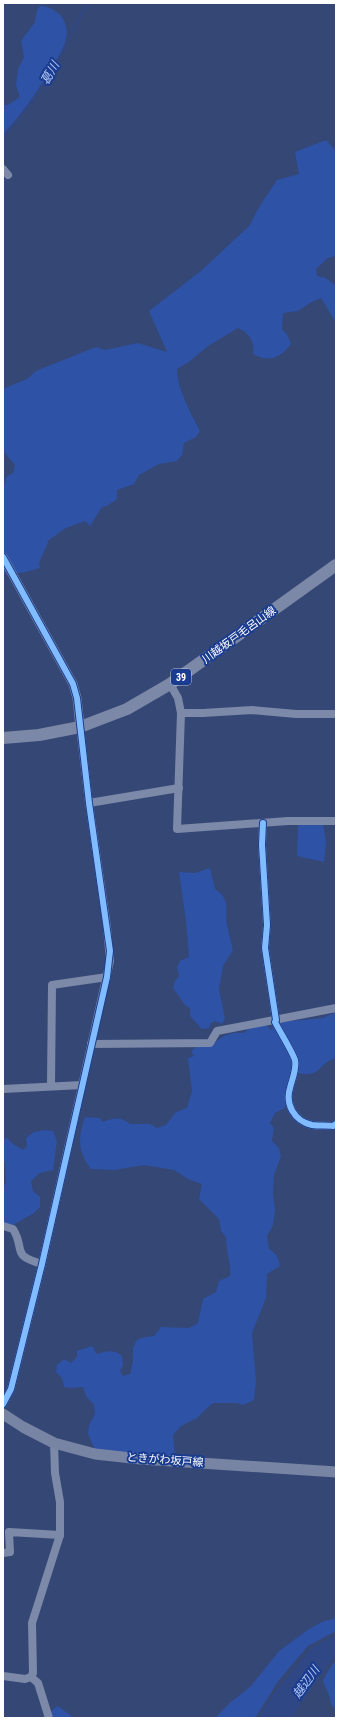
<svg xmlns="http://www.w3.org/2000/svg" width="339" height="1721" font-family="'Roboto Condensed','Noto Sans JP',sans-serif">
<rect width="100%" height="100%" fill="#354775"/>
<g fill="#2d52a6">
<path d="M40 6C48 6 53 9 59 14 66 20 69 33 65 42 63 50 58 57 54 64 39 89 23 113 3 134V105H8L20 97 16 85 18 69 24 57 21 41 35 22 37 10Z"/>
<path d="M326 140 336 151V256L328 258 316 269 317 276 326 278 336 286V323L321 298 310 303 298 311 283 313 282 329 288 336 291 344C280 358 269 363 253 354 255 342 249 333 238 328L208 346 190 361 177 369C176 386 192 416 200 431L196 437 184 443 182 455 177 461 159 464 139 475 134 484 117 490V499L107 506 102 507 90 526 85 521 66 528 49 540 39 563 40 568 22 573 6 572 3 575V485L5 484 6 477 13 473 15 465 5 453 3 446V389L27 379 36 371 96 347 105 350 138 343 167 352 149 311 201 271 249 226 261 204 277 180 299 174 295 152Z"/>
<polygon points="298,824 323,824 326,842 324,862 297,856"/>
<path d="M210 868 215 889C232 900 224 910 227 925 229 934 231 942 233 950L223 966 219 989 225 1019 222 1024 215 1021 211 1023 209 1028 202 1029 190 1016V1008L185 1005 173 988 175 981 179 976 177 967 180 961 189 957 186 921 179 872 195 873Z"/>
<path d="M336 1012V1058C316 1064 323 1078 297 1073L285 1098V1108L275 1113 270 1123 274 1128 272 1141 279 1148 281 1156 274 1175 273 1194 275 1210 273 1225 267 1236 269 1249C276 1253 279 1258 280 1266L267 1274 266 1298 252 1333 256 1382 254 1400 243 1405 237 1403H213L206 1409 197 1418 181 1426 173 1435 175 1457 95 1450 88 1434 89 1425 95 1414 94 1405 86 1396 83 1387 71 1388 64 1387 62 1378 56 1372 57 1365 64 1359 71 1363 77 1357V1351L92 1346 97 1354C106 1351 114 1349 122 1356L123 1365 120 1371 123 1376 130 1374 133 1361V1348L136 1341 141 1338 154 1336 161 1327 189 1328 198 1323 203 1299 216 1292 219 1281 230 1276C231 1262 226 1251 226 1237L221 1231 219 1219 199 1199 202 1184 188 1179 174 1170 144 1165 114 1170 91 1169C77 1151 78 1137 85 1117L100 1118 103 1122C113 1118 121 1116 130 1124H150L157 1128 166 1125 176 1112 187 1108 192 1091 188 1058 194 1056 191 1051C198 1045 203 1044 212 1045 223 1036 228 1032 244 1033L248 1029 266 1025 271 1030 280 1022 323 1018Z"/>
<polygon points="45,1130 53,1131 57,1141 53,1170 40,1173 31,1181 33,1191 40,1197 40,1207 34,1213 13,1225 3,1224 3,1187 6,1183 5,1163 3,1160 3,1139 7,1138 13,1144 23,1150 27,1146 26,1138 34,1132"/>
<polygon points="336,1618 336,1631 308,1646 279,1680 255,1718 215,1718 231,1702 251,1686 279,1651 309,1629 322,1622"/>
<path d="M333 1663H336V1709L331 1705C331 1697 325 1688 323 1680Z"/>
<path d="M58 1706 74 1718 52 1717C50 1710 53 1709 58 1706Z"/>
</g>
<polygon fill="#2f4784" points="336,1635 336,1659 331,1660 303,1700 292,1718 259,1718 271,1697 311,1648"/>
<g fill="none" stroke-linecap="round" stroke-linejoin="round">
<path stroke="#2f4784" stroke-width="2" d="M3 136C41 99 64 50 87 3"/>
<g stroke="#7c89a8" stroke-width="8">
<polyline points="3,169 8,175"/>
<polyline points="170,684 178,698 181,713 177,829 288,821 336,821"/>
<polyline points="181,713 203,713 252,710 296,714 336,714"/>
<polyline points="89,803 179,788"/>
<path d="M263 823 262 845 267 925 265 948 276 1020 275 1022C280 1032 292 1051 295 1060 297 1069 292 1079 290 1088 285 1104 294 1121 312 1125 319 1126 327 1125 333 1126L336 1124"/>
<polyline points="91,1044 210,1043 217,1031 336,1008"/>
<polyline points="51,1086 52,985 107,977"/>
<polyline points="3,1089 82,1085"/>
<path d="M3 1226 13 1229C26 1250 10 1255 42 1264"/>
<polyline points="3,1404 11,1389 42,1264 110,961 107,927 89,803 80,727"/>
<polyline points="3,1553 10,1552 9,1532 60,1535"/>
<polyline points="3,1676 25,1679 31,1677"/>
<polyline points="31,1677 33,1673 32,1623 60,1535 60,1502 55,1473 54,1443"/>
<polyline points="31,1677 38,1683 49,1718"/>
</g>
<polyline stroke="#7c89a8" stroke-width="9" points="3,557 73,684 77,698 80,727"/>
<polyline stroke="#7884a4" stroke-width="11" points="3,1414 23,1427 54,1443 95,1454 141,1459 336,1472"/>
<polyline stroke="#7c88a7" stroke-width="12" points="3,738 39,735 80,727 127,709 170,684 336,565"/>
<defs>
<g id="cycleway">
<polyline points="3,557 73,684 77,698 89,803 110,951 107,977 42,1264 11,1389 3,1404"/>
<path d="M263 823 262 845 267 925 265 948 276 1020 275 1022C280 1032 292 1051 295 1060 297 1069 292 1079 290 1088 285 1104 294 1121 312 1125 319 1126 327 1125 333 1126L336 1124"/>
</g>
</defs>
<use href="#cycleway" stroke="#1a3c90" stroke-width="8"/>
<use href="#cycleway" stroke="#80bcff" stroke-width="6"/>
</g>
<g text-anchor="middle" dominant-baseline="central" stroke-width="4" stroke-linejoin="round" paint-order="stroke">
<rect fill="#1a3c90" stroke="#bac4de" stroke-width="1" x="171" y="669" width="20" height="16" rx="3"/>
<g font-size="10" font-weight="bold" fill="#fff">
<text x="181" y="677">39</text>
</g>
<g font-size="11" fill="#fff" stroke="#1a3c90">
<text transform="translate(239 635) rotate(-36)">川越坂戸毛呂山線</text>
<text transform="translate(165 1460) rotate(4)">ときがわ坂戸線</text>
</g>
<g font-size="12" font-style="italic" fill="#b4c8f6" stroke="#1a3c90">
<text transform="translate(50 73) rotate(-60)">葛川</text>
<text transform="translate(306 1682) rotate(-54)">越辺川</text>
</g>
</g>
<rect width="339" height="1721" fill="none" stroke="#ffffff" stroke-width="8"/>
</svg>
